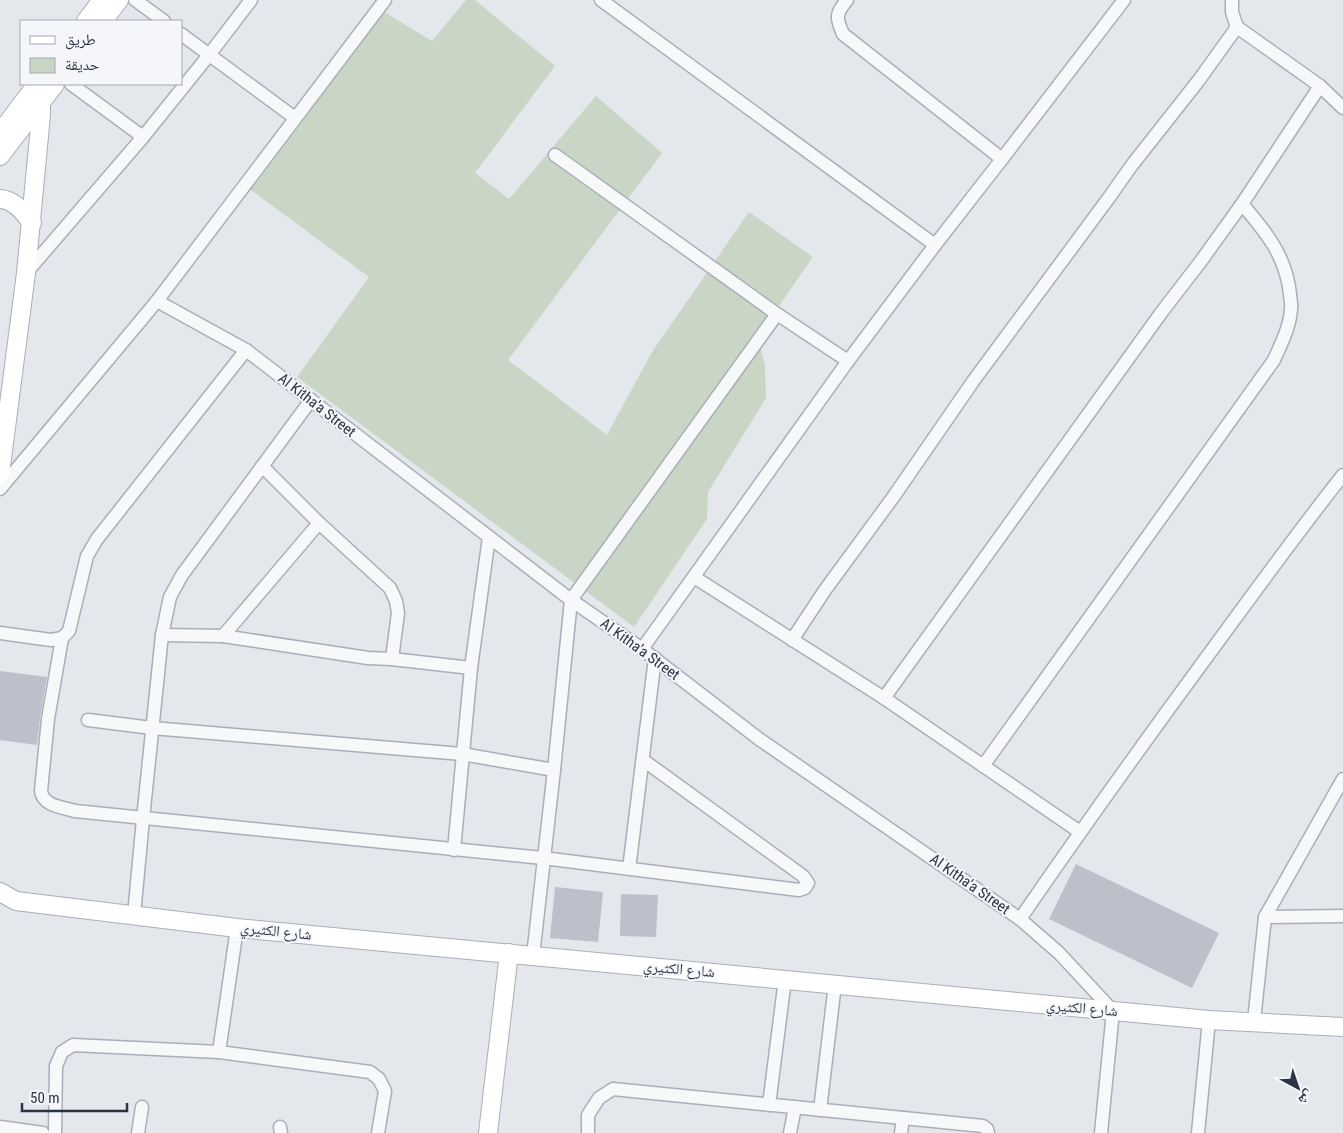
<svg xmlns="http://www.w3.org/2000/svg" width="1343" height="1133" font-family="'Roboto Condensed','Noto Naskh Arabic',sans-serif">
<rect width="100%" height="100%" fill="#e4e7ec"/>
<polygon fill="#c9d6c5" points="466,0 475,0 555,66 475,173 509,199 596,96 662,153 508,360 607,435 652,352 749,212 813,257 758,336 765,366 766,398 708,492 707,519 634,627 297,377 369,277 244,185 376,7 432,41"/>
<g fill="#bbc0ca">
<polygon points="0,671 47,677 40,718 37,745 0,740"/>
<polygon points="1076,864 1219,933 1192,988 1049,919"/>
<polygon points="555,887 603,892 598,942 550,938"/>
<polygon points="621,894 658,895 656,937 620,936"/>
</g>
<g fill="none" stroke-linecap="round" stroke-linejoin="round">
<defs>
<g id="street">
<polyline points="135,0 164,21"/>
<polyline points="601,0 935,245"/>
<path d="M847 0C835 14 836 18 843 34L1002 159"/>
<polyline points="1232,0 1232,12 1237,27 1320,86 1343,108"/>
<polyline points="181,34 295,118"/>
<polyline points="71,84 143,137"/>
<polyline points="555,155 777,314 848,361"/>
<polyline points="26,273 143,137 209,55 251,0"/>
<polyline points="157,301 246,350 571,600 642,649 759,739 1020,919 1059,953 1113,1011 1101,1133"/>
<polyline points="262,466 319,523 390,588 396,601 398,613 392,659"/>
<polyline points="0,489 157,301 385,0"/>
<polyline points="694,577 884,698 1080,832"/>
<polyline points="0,633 51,640 62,638 69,631 87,556 97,539 246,350"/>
<polyline points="162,635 223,636 368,658 392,659 471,668"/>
<polyline points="223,636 319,523"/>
<path d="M62 638 48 719 41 791C43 806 62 807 75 811L543 858 799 890 805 888 808 883 803 876 643 760"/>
<polyline points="792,640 825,590 894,496 974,380 1108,199 1132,165 1199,80 1237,27"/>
<polyline points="642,649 848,361 935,245 1002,159 1124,0"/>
<polyline points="884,698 1161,313 1201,261 1242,204 1320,86"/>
<polyline points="88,720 152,728 462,754 554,770"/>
<path d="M983 766 1274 360C1281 344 1290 327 1291 309 1292 304 1290 299 1290 294 1286 256 1266 232 1242 204"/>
<polyline points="454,850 471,668 489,537"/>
<polyline points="629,869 655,658"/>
<polyline points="134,915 143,819 162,635 170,597 182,575 311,400"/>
<polyline points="1265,917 1343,916"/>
<path d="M1020 919C1082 829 1145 741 1209 654 1253 594 1297 533 1343 475"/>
<polyline points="533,956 554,770 571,600 777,314"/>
<polyline points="1254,1021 1265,917 1343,779"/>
<polyline points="219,1052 237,928"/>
<polyline points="769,1105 785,979"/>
<polyline points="820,1110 835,984"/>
<polyline points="0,1127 43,1133"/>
<polyline points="280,1127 281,1133"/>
<polyline points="55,1133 56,1066 62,1052 73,1045 219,1052 370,1072 379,1079 385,1091 378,1133"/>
<polyline points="138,1133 142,1107"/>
<polyline points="588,1133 588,1115 599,1098 613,1089 983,1126 987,1129 988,1133"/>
<polyline points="790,1133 795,1107"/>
<polyline points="901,1133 903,1118"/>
<polyline points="1198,1133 1209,1020"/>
</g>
<g id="secondary">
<polyline points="86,21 102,0"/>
<polyline points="103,21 119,0"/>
<polyline points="0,133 37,84"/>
<polyline points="0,156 55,84"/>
<path d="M0 199C15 200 23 212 32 223"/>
<polyline points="0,474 26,273 41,115 41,84"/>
<polyline points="0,892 16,901 237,928 1209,1020 1343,1027"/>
<polyline points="488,1133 509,953"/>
</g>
</defs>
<use href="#street" stroke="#a9aeb7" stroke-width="15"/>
<use href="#secondary" stroke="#a9aeb7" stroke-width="20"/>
<use href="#street" stroke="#f7f8fa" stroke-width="12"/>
<use href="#secondary" stroke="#fff" stroke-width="18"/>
</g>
<g text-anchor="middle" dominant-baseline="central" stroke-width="4" stroke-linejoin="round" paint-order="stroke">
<g font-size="15" fill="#2b3445" stroke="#f4f6f9">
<text transform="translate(317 405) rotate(38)">Al Kitha'a Street</text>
<text transform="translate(640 649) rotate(36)">Al Kitha'a Street</text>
<text transform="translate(970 884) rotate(35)">Al Kitha'a Street</text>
<text transform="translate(276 931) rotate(6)">شارع الكثيري</text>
<text transform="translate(679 969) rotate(5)">شارع الكثيري</text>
<text transform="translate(1082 1008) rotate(5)">شارع الكثيري</text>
</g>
</g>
<rect x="20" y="20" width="162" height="65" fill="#f4f6f9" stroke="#a4a8b1"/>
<rect x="30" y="36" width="25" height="8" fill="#ffffff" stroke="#a4a8b1"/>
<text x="65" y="45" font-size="15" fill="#2b3445">طريق</text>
<rect x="30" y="58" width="25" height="15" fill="#c9d6c5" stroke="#a4a8b1"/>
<text x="65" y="70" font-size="15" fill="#2b3445">حديقة</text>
<g transform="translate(1298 1088) rotate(140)" stroke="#f4f6f9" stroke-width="4" paint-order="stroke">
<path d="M0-4L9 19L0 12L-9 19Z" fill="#2b3445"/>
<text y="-8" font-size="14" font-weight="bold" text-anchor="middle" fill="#2b3445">ش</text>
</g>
<path d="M22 1103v8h105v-8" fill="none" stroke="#2b3445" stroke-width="2.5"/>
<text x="30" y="1103" font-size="15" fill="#2b3445" stroke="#f4f6f9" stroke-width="4" paint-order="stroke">50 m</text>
</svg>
